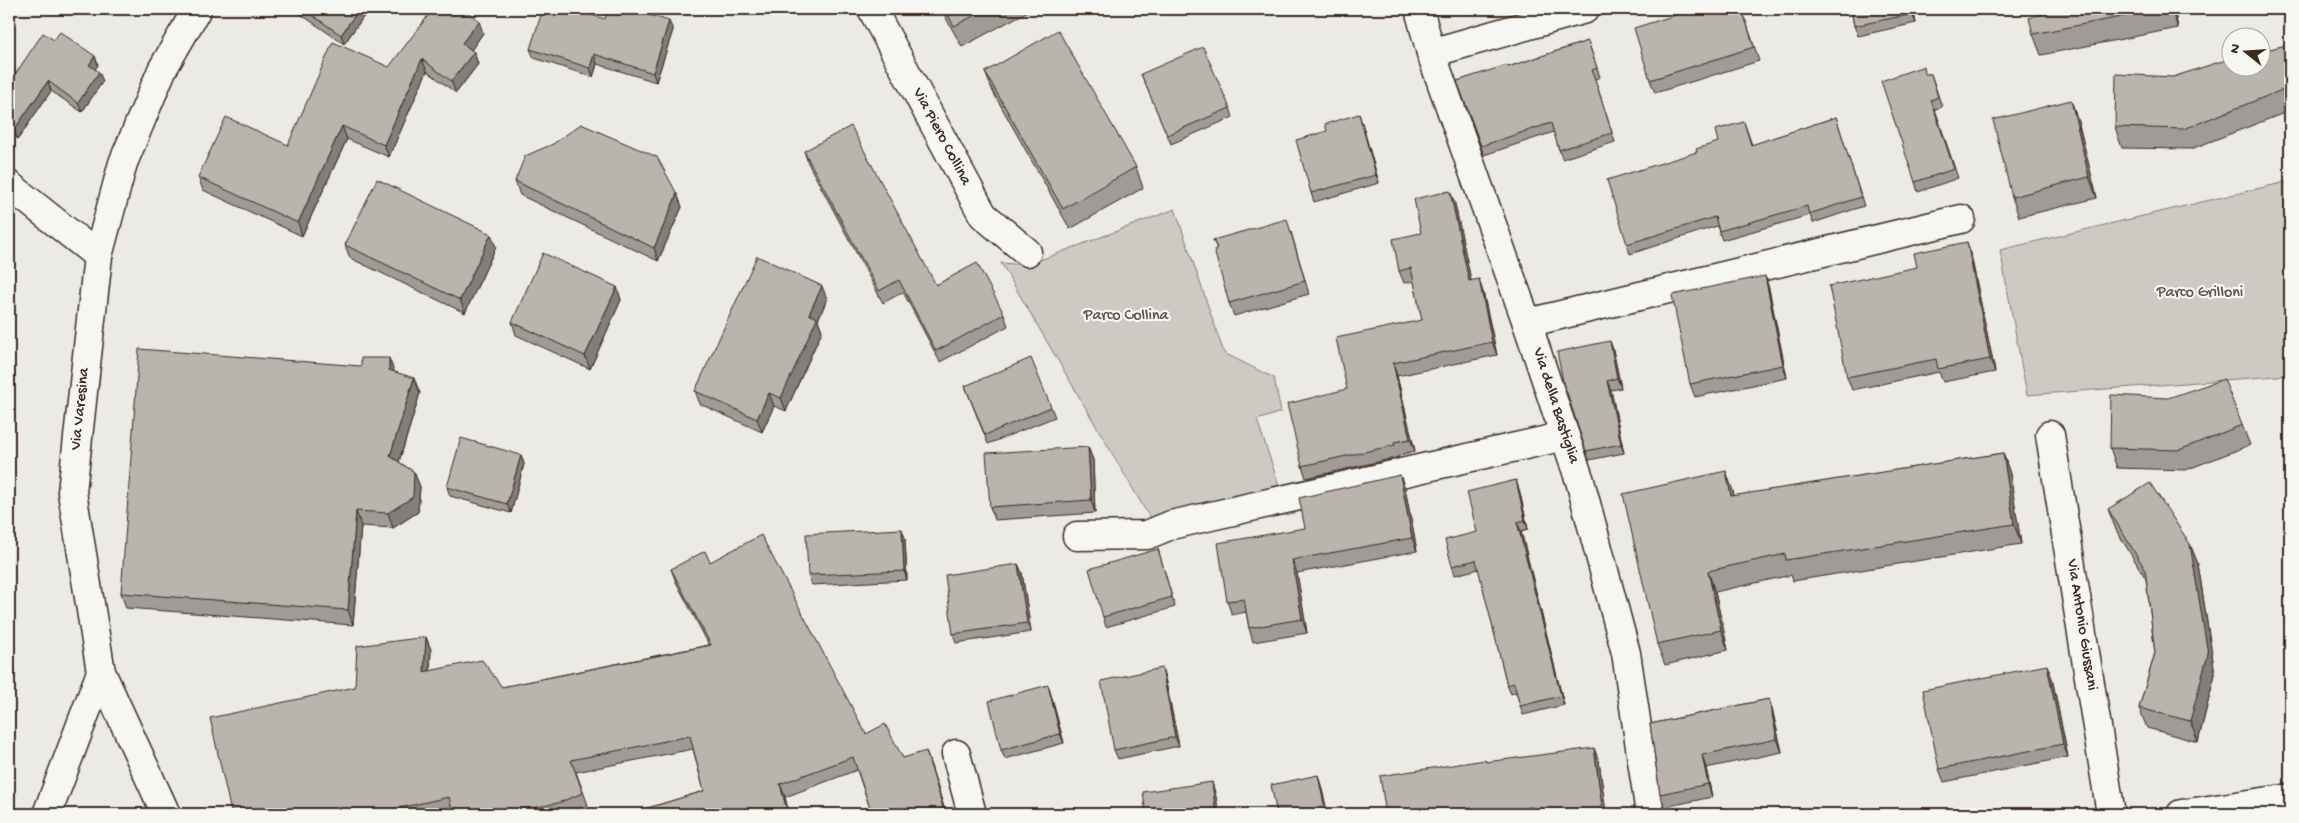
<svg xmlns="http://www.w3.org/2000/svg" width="2299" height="823" font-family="'Gochi Hand',sans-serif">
<rect width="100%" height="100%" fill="#ebeae5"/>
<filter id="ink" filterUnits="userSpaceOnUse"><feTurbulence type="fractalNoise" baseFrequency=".02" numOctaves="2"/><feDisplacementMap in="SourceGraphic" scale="10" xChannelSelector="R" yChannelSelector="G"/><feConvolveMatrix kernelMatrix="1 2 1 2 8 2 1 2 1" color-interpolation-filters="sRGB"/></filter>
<g filter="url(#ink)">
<g fill="#cdcac4" stroke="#847a71">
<polygon points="2290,181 2290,375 2027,395 2000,250"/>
<polygon points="1175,209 1224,353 1274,378 1281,412 1257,420 1280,488 1171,517 1150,518 1001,263 1027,265"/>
</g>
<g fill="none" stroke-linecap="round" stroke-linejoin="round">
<defs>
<g id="minor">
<polyline points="872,9 983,215 1027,252"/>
<polyline points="1419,9 1431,53 1527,323 1580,481 1626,653 1650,814"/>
<polyline points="1431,53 1585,9"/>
<polyline points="9,185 98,256"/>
<polyline points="1527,323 1961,219"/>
<polyline points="2050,435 2111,814"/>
<polyline points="1077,536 1147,535 1171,525 1565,436"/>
<polyline points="956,754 972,814"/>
<polyline points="47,814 101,672"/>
<polyline points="2181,814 2290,798"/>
</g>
<polyline id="primary" points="166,814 101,672 72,492 98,256 123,163 162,70 197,9"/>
</defs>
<use href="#minor" stroke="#3b2a1e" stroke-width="31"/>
<use href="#primary" stroke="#3b2a1e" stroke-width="31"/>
<use href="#minor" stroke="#f6f6f2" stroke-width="28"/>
<use href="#primary" stroke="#f6f6f2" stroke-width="28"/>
</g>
<g fill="#a09b96" stroke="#3b2a1e">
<polygon points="293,9 369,9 344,44"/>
<polygon points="941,9 1032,9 962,47"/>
<polygon points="1465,9 1484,9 1466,14"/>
<polygon points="1742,9 1759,61 1655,93 1650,80"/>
<polygon points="1851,9 1913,9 1916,23 1858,36 1854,26"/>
<polygon points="2056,9 2174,9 2178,28 2041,55 2033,34"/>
<polygon points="605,19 673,30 656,82 597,64 593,77 534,58 530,49"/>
<polygon points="483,33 471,50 474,52 478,64 456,93 427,71 389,157 347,139 302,236 203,190 198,177 288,145 389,67"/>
<polygon points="54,40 95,56 98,65 95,69 103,81 82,112 51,91 18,139 9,133 9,68 16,73"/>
<polygon points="1588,41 1600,77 1595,79 1615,142 1562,159 1554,132 1484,155 1457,81 1508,67"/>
<polygon points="2290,44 2287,112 2191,149 2122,148 2115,127 2173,77"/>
<polygon points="985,72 1136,167 1143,188 1070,229 993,92"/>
<polygon points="1141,74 1230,108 1233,117 1171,144"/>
<polygon points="1927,74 1931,74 1942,107 1935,109 1958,178 1918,192 1915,182"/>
<polygon points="2071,100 2078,121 2097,198 2019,217 2012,197"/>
<polygon points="1836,117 1864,206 1813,223 1810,215 1722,240 1717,226 1630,254 1627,244 1697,152 1718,142 1744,122 1752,145"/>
<polygon points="1362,123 1379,183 1314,202 1311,193"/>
<polygon points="804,151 936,285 1004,314 1008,326 940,362 903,292 883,303 808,163"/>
<polygon points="515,181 677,194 682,207 658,261 520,195"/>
<polygon points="1455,204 1471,281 1483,292 1497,355 1397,376 1415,451 1399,455 1399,457 1306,478 1302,466 1347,389 1422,320 1414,281 1404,283 1399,271 1421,233"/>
<polygon points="1291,232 1309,294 1234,316 1229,303 1217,249 1213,240"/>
<polygon points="345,245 496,247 465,313 350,258"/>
<polygon points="1971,255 1995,372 1943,382 1939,372 1852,390 1847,377 1917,267"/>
<polygon points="1765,276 1769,289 1787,378 1695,397 1690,384"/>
<polygon points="617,287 621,300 590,369 516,335 512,322"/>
<polygon points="827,299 818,320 822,331 786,411 774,406 762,432 700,404 695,391"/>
<polygon points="1610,341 1613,350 1621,388 1611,390 1624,453 1589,460 1563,381"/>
<polygon points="394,372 420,393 399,462 414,472 420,487 418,512 393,528 361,526 353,625 126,608 121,593"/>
<polygon points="965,386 1051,407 1055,417 988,444"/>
<polygon points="2242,425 2250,445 2186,470 2117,468 2110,448"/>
<polygon points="1088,447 1093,460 1095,513 995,520 990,507"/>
<polygon points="2003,453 2010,474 2021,544 1793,581 1791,575 1715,592 1728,650 1665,665 1657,644 1733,491 1734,496"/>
<polygon points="521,455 524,464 511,513 450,496 447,487"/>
<polygon points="1400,475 1405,488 1417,551 1297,573 1307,633 1253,642 1249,628 1246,612 1232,615 1227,601 1305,528"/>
<polygon points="1519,489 1528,529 1521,531 1564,705 1523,715 1516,692 1511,694 1507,685 1479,569 1455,575 1452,566"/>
<polygon points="2108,509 2190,544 2198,564 2215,674 2198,742 2147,728 2139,708 2155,653 2146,579 2116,530"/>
<polygon points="905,538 907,580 812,585 808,575"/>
<polygon points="1158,549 1175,607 1106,627 1103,617"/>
<polygon points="710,562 866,734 903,758 930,763 946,814 872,814 857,770 785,797 789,814 628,814 704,791 693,749 576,772 588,805 566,814 453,814 452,810 434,814 225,814 231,812 355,687 426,637 431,650 430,671 502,687 709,645 676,582 671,569"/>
<polygon points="1018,564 1022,573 1031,632 956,643 953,634"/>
<polygon points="1162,668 1165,678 1179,746 1118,759 1114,750"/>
<polygon points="2052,678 2068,757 1944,782 1939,769"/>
<polygon points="1048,685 1051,695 1064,743 1005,759 1001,750"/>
<polygon points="1769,699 1773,713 1782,752 1706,768 1712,797 1665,807 1660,794 1650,724"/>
<polygon points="1485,760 1486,762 1599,761 1606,814 1386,814"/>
</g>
<g fill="#827e7a" stroke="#3b2a1e">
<polygon points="359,9 369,9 344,44 341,35"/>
<polygon points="1911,9 1913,9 1916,23 1912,14"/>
<polygon points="2171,9 2174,9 2178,28"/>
<polygon points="479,21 483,33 467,56 462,43"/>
<polygon points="669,21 673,30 656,82 653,73"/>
<polygon points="474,52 478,64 456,93 451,81"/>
<polygon points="594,54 597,64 593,77 590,68"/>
<polygon points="95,56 98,65 92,74 89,65"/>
<polygon points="422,59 427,71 389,157 384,145"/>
<polygon points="99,72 103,81 82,112 78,103"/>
<polygon points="48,81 51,91 18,139 14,130"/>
<polygon points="2071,100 2078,121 2097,198 2089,177"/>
<polygon points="1359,114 1362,123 1379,183 1376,175"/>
<polygon points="342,126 347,139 302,236 298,223"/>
<polygon points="1450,191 1455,204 1474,294 1469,281"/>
<polygon points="677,194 682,207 658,261 654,248"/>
<polygon points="491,234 496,247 465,313 460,300"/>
<polygon points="1967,242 1971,255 1995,372 1990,359"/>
<polygon points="1765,276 1769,289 1787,378 1783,365"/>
<polygon points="1479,279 1483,292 1497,355 1492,342"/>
<polygon points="822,286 827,299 818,320 822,331 786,411 781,398 809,314"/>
<polygon points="617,287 621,300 590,369 585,356"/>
<polygon points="1610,341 1613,350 1621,388 1617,378"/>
<polygon points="389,358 395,373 389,370"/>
<polygon points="1393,363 1397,376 1415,451 1410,439"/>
<polygon points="414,378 420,393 396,471 390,456"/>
<polygon points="1607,381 1611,390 1624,453 1621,444"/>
<polygon points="769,393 774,406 762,432 757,419"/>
<polygon points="1088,447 1093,460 1095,513 1091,500"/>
<polygon points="2003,453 2010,474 2021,544 2014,524"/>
<polygon points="521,455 524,464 511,513 507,504"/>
<polygon points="1726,471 1733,491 1739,517 1731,496"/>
<polygon points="414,472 420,487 418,512 393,528 388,513"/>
<polygon points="1400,475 1405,488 1417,551 1412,538"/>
<polygon points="1516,480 1519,489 1528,529 1525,520"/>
<polygon points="356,511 361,526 353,625 348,610"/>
<polygon points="1517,522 1521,531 1564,705 1561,696"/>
<polygon points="902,529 905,538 907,580 904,571"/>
<polygon points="2190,544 2198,564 2215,674 2198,742 2190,721"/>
<polygon points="1292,560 1297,573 1307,633 1302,619"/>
<polygon points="1018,564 1022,573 1031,632 1027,623"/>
<polygon points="1708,571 1715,592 1728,650 1721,630"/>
<polygon points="426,637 431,650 429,685 424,672"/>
<polygon points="2047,665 2052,678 2068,757 2063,744"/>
<polygon points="1162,668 1165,678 1179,746 1175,737"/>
<polygon points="1048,685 1051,695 1064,743 1060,734"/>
<polygon points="1769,699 1773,713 1782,752 1777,739"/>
<polygon points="1594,748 1599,761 1606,814 1603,814"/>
<polygon points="926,751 930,763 946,814 945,814"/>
<polygon points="1702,755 1706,768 1712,797 1708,784"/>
<polygon points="1318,775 1321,785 1328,814 1326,814"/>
<polygon points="1212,782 1216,796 1219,814 1216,814"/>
<polygon points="780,784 785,797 789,814 787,811"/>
</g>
<g fill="#bab4ae" stroke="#3b2a1e">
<polygon points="303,9 359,9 341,35"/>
<polygon points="433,9 463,9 479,21 462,43 474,52 451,81 422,59 384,145 342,126 298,223 198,177 226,117 288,145 333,42 389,67"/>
<polygon points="543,9 571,9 605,19 608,9 630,9 669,21 653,73 594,54 590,68 530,49"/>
<polygon points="945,9 987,9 954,26"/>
<polygon points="1695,9 1742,9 1754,47 1650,80 1634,28"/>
<polygon points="1851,9 1911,9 1912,14 1854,26"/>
<polygon points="2056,9 2162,9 2033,34 2029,18"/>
<polygon points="1058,30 1136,167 1063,209 985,72"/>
<polygon points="60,32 95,56 89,65 99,72 78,103 48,81 14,130 9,126 9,68 16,73 43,33 54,40"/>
<polygon points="1588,41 1597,68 1592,70 1612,133 1559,150 1551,123 1481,146 1457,81 1507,65 1508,67"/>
<polygon points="2290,44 2290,126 2282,90 2184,129 2115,127 2116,74 2173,77 2219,62 2232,59 2232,68 2262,68 2262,51"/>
<polygon points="1203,47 1230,108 1167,135 1141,74"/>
<polygon points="1924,66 1925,74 1931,74 1938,97 1931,100 1954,169 1915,182 1881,81"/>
<polygon points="2071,100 2089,177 2012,197 1993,120"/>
<polygon points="1359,114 1376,175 1311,193 1296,140 1327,131 1325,124"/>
<polygon points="1836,117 1861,197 1809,214 1807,206 1719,231 1715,217 1627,244 1607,180 1697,152 1696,149 1718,142 1715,130 1744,122 1751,145"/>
<polygon points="581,124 657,157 677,194 654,248 515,181 525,156 553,144"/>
<polygon points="851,126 936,285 977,263 1004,314 936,351 899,280 879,291 804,151"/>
<polygon points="377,179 491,234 460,300 345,245"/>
<polygon points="1450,191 1469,281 1479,279 1492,342 1393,363 1410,439 1394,442 1395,445 1302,466 1287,404 1347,389 1336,338 1422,320 1411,268 1399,271 1393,239 1421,233 1414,199"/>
<polygon points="1287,219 1305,281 1229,303 1214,250 1217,248 1213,240"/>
<polygon points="1967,242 1990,359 1938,369 1936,359 1847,377 1829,286 1917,267 1914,253"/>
<polygon points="543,253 617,287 585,356 512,322"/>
<polygon points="757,256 822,286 809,314 817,318 781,398 769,393 757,419 695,391"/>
<polygon points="1765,276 1783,365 1690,384 1672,295"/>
<polygon points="1610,341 1617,378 1607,381 1621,444 1586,451 1563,381 1557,352"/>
<polygon points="139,349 361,366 361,358 389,358 389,370 414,378 390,456 414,472 413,497 388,513 356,511 348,610 121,593"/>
<polygon points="1031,358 1051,407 985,435 965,386"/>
<polygon points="2224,379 2242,425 2179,450 2110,448 2111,395 2168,398"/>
<polygon points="461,438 521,455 507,504 447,487"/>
<polygon points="1088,447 1091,500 990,507 986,453"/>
<polygon points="2003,453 2014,524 1786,560 1785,554 1708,571 1721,630 1657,644 1623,494 1726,471 1731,496"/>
<polygon points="1400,475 1412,538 1292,560 1302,619 1249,628 1244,599 1227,601 1218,543 1305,528 1299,498"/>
<polygon points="1516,480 1525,520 1517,522 1561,696 1520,706 1514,683 1507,685 1476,560 1452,566 1445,540 1477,532 1467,492"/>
<polygon points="2150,483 2190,544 2208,654 2190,721 2139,708 2155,653 2145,569 2108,509"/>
<polygon points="902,529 904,571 808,575 806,534"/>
<polygon points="761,535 866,734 885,724 903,758 926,751 945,814 872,814 853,757 780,784 787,811 774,814 628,814 704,791 690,736 571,760 583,793 558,803 502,814 453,814 449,797 372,814 225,814 231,812 210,718 355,687 357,646 426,637 424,672 482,660 502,687 711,645 671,569 705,551 710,562"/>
<polygon points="1158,549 1172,597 1103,617 1089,569"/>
<polygon points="1018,564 1027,623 953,634 945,575"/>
<polygon points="2047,665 2063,744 1939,769 1923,690"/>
<polygon points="1162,668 1175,737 1114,750 1101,681"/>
<polygon points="1048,685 1060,734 1001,750 989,701"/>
<polygon points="1769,699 1777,739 1702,755 1708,784 1660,794 1650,724"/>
<polygon points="1594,748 1603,814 1533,814 1532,807 1488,814 1386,814 1380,776 1485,760 1486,762"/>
<polygon points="1318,775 1326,814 1277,814 1271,785"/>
<polygon points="1212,782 1216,814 1146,814 1143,792"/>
</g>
</g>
<g text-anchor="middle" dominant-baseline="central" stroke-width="4.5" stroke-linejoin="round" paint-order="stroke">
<g font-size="16" fill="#3b2a1e" stroke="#f6f6f2">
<text transform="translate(941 137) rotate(62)">Via Piero Collina</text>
<text transform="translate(1555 406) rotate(72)">Via della Bastiglia</text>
<text transform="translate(81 409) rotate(-84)">Via Varesina</text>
<text transform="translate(2081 625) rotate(81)">Via Antonio Giussani</text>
</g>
<g font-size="16" fill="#605248" stroke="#f6f6f2">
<text x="2200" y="293">Parco Grilloni</text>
<text x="1126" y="316">Parco Collina</text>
</g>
</g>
<rect width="2299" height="823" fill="none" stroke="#f6f6f2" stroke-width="30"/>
<rect x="15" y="15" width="2269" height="793" fill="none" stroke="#3b2a1e" stroke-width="2" filter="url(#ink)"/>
<g transform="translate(2246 52) rotate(287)"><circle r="24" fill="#f6f6f2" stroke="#aba49d"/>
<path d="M0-4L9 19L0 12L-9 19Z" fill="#3b2a1e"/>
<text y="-8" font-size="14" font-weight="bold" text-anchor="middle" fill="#3b2a1e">N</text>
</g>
</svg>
